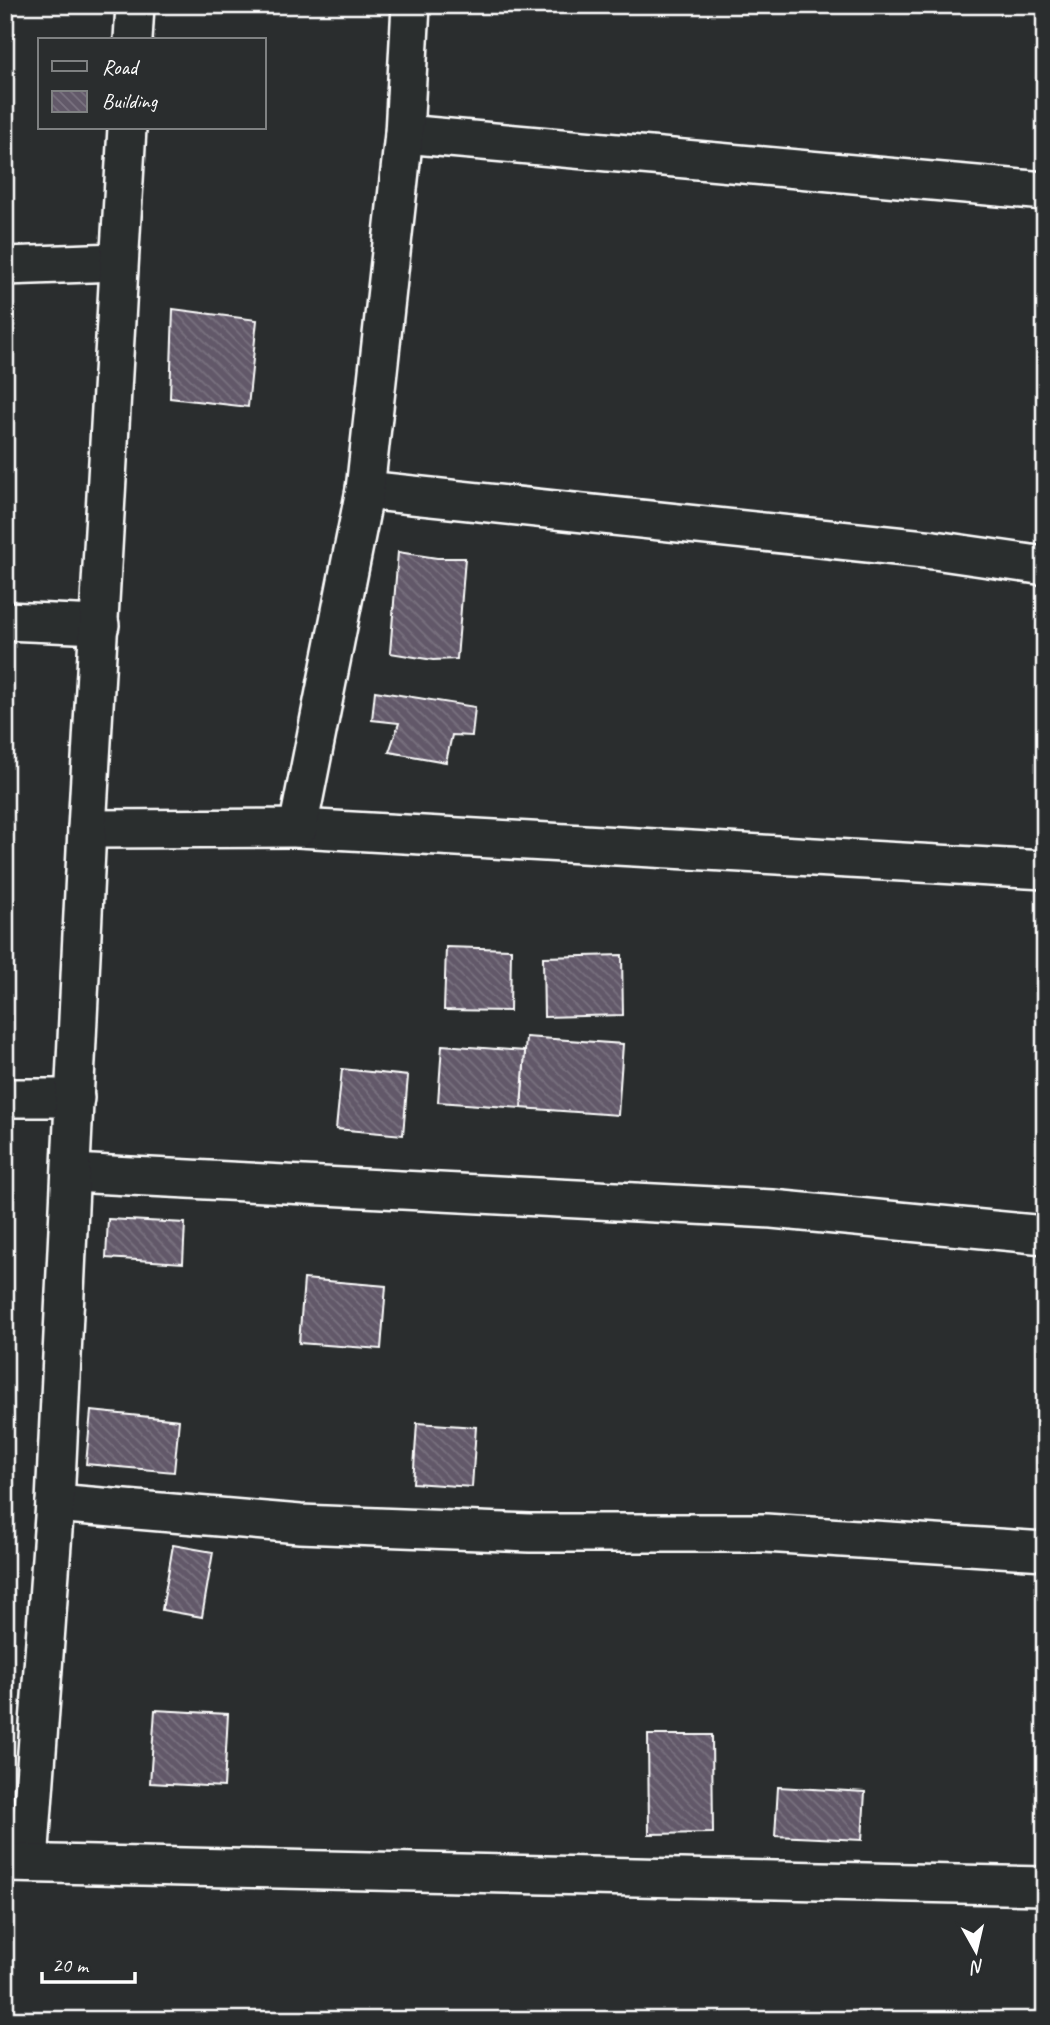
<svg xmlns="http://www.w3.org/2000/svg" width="1050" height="2025" font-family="Caveat,sans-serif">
<defs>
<pattern id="building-back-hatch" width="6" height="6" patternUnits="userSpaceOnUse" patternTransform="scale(1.75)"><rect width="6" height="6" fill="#625969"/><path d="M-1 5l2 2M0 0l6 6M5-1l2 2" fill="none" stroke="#7a7280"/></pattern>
</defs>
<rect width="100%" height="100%" fill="#2a2d2e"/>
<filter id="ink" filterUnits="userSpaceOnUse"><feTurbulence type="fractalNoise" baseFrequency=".0143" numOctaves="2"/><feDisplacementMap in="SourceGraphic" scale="14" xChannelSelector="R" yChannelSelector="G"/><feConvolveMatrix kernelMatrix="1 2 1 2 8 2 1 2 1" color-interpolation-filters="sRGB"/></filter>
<g filter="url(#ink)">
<g fill="url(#building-back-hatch)" stroke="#fff" stroke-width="2">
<polygon points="173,309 257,320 248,407 170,398"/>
<polygon points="398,552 437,558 465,558 457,659 433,660 390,653"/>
<polygon points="375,691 475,707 472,736 452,735 446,762 389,752 399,723 372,720"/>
<polygon points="446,947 511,949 510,1011 444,1010"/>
<polygon points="622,955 623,1015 544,1017 543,957"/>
<polygon points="526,1037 623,1044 618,1115 521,1108"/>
<polygon points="442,1045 525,1051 521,1108 438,1102"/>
<polygon points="342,1069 408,1076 403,1135 336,1129"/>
<polygon points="108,1219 185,1223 183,1263 106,1258"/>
<polygon points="304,1279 386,1286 381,1349 299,1343"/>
<polygon points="91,1411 179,1420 174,1472 86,1464"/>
<polygon points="417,1423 476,1427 472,1487 413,1483"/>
<polygon points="173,1545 213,1552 202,1617 162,1610"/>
<polygon points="155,1710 228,1714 224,1787 150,1783"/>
<polygon points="648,1735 712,1735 713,1833 649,1834"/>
<polygon points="778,1787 865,1792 862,1840 775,1836"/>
</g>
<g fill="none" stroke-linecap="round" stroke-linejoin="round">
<defs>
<g id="street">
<polyline points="133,40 135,5"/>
<polyline points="404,134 1045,191"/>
<polyline points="5,266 118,262"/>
<polyline points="365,490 934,550 1045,566"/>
<polyline points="5,621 100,625"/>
<polyline points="298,828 1045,870"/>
<polyline points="87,829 298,828 365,490 404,134 411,5"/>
<polyline points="5,1098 75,1098"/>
<polyline points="72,1173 772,1209 1045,1235"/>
<polyline points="55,1503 300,1524 530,1533 765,1533 1045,1551"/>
<polyline points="29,1862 55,1503 87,829 127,128"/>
<polyline points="7,1863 1045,1886"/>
</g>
</defs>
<use href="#street" stroke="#fff" stroke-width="42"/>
<use href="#street" stroke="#2a2d2e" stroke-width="37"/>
</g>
</g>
<rect width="1050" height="2025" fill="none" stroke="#2a2d2e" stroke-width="28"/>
<rect x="14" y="14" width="1022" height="1997" fill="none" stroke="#fff" stroke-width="2.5" filter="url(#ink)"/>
<rect x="38" y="38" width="228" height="91" fill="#2a2d2e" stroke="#7f8182" stroke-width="2"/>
<rect x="52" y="61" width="35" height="10" fill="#2a2d2e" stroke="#7f8182" stroke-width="2"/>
<text x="102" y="74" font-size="21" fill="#ffffff">Road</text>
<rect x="52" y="91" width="35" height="21" fill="url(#building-back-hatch)" stroke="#7f8182" stroke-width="2"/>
<text x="102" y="108" font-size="21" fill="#ffffff">Building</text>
<g transform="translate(976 1951) rotate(172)" stroke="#2a2d2e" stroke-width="5" paint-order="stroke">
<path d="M0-5L12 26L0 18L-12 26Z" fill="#ffffff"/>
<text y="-10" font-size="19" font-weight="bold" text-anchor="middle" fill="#ffffff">N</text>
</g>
<path d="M42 1972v10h93v-10" fill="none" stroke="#ffffff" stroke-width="3.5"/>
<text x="52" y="1972" font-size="21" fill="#ffffff" stroke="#2a2d2e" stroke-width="5" paint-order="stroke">20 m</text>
</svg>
